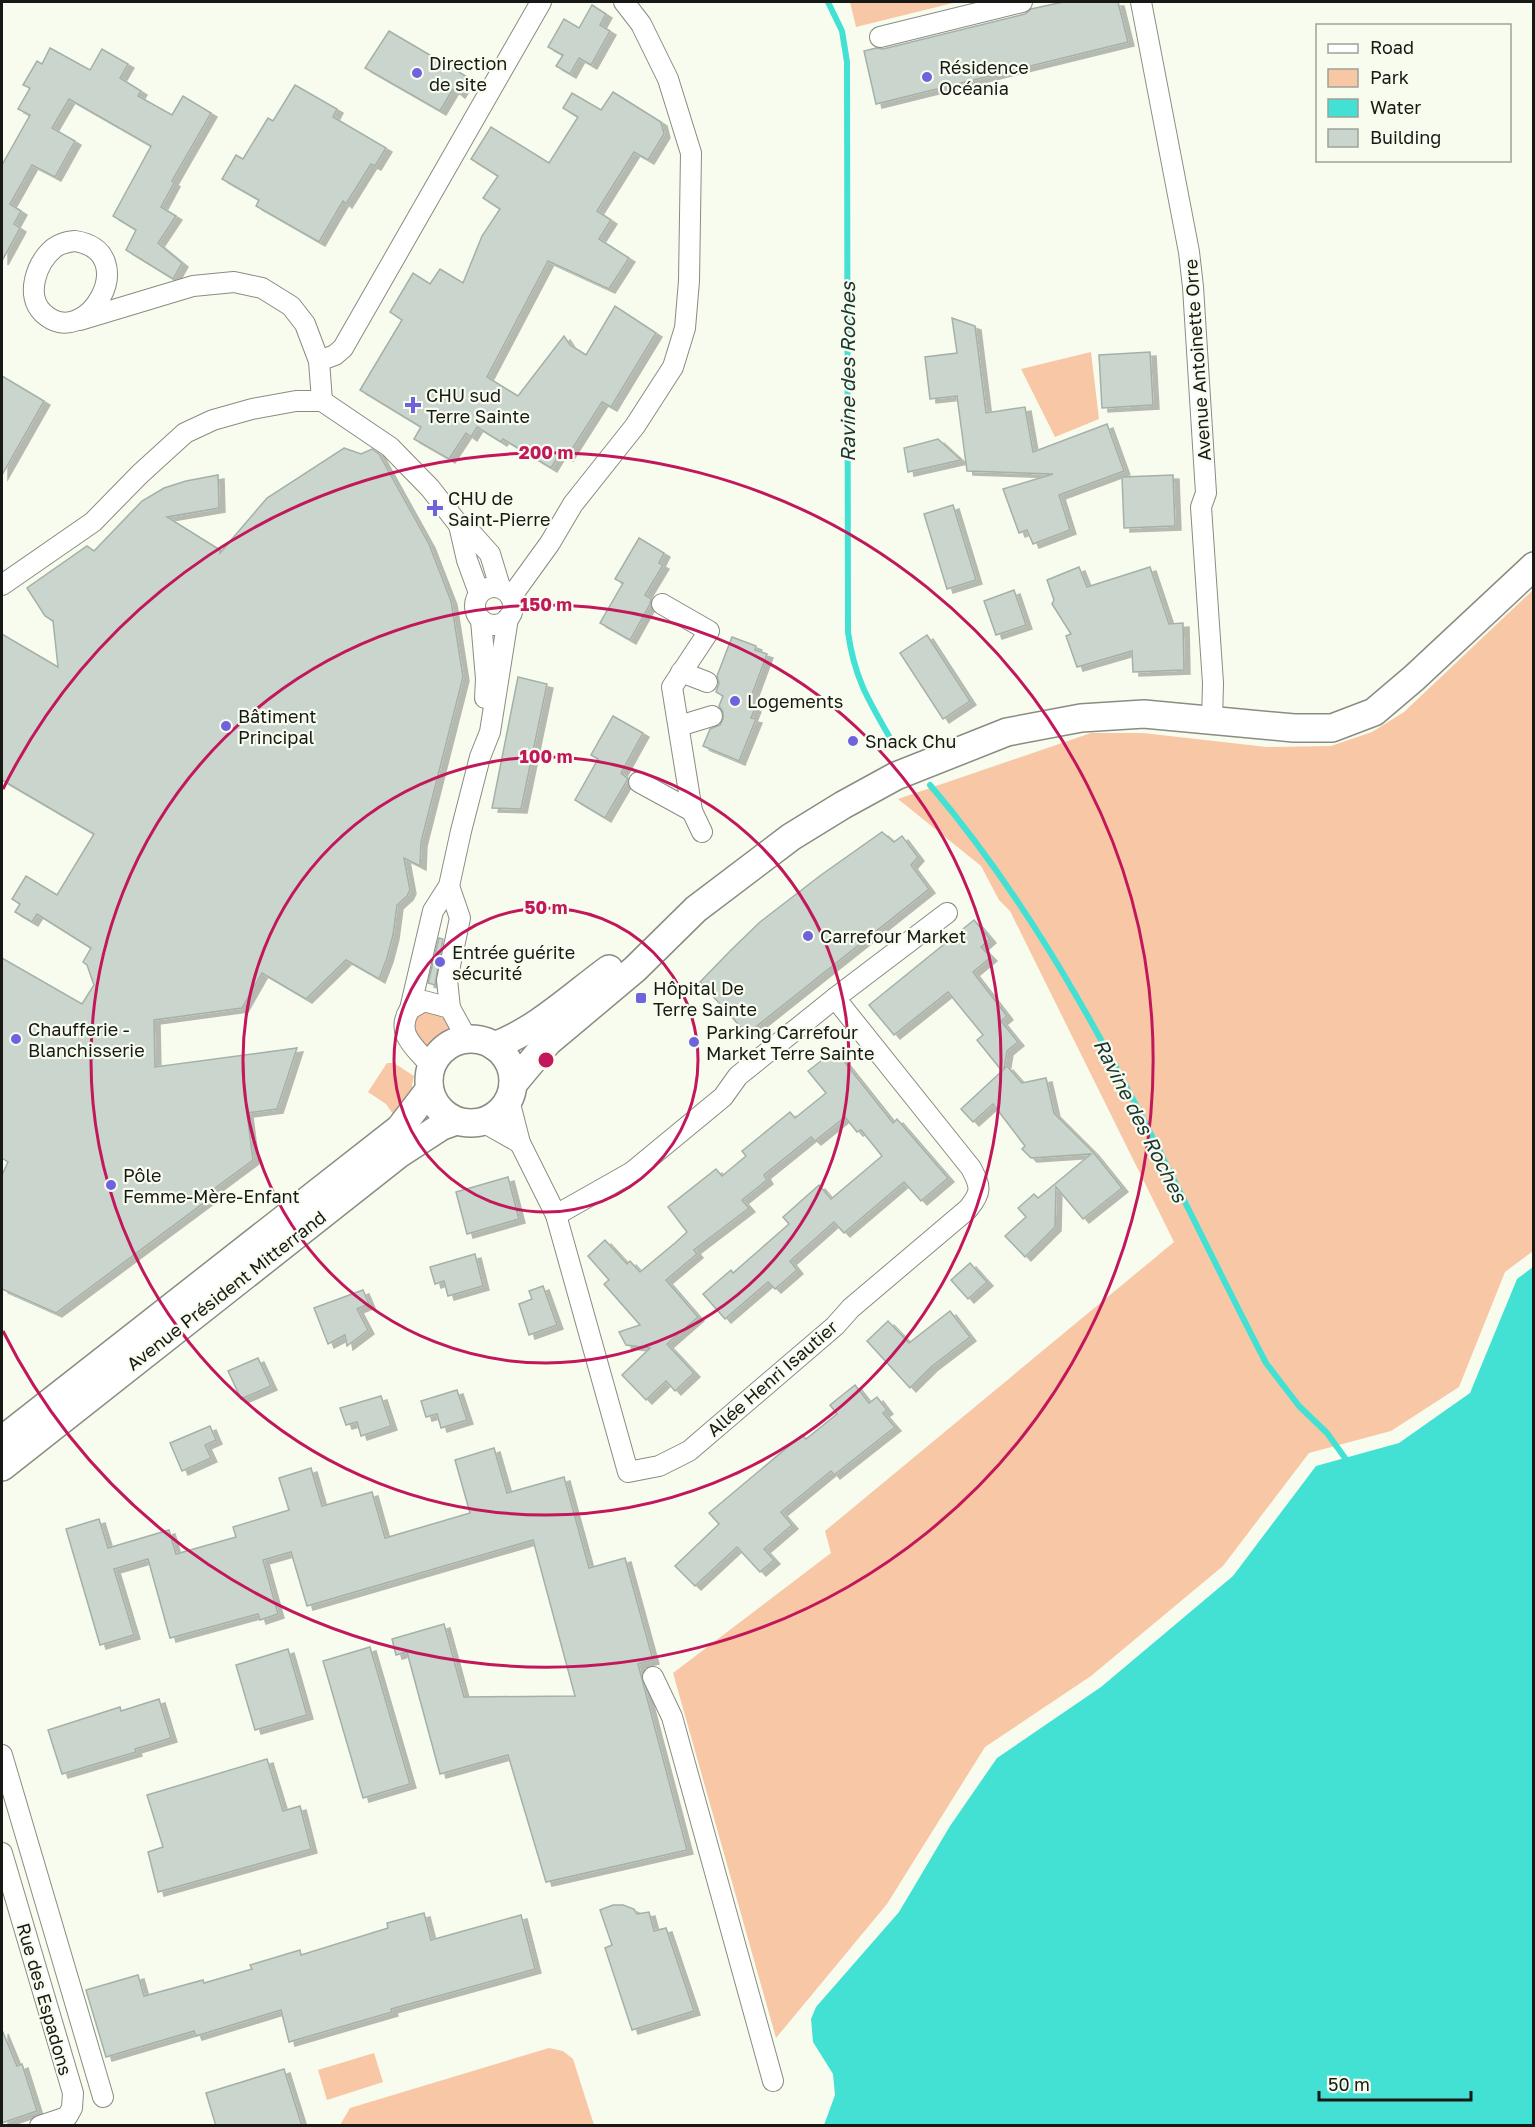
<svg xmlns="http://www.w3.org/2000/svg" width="1535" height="2127" font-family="'Golos Text',sans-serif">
<defs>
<filter id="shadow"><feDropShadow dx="6" dy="4" stdDeviation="0" flood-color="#0004"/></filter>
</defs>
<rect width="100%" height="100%" fill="#f8fcef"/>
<g fill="#f8c7a5">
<polygon points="850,2 957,2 856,27"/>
<polygon points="1091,352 1099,419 1055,437 1021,369"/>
<polygon points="1533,590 1533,1251 1505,1272 1459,1387 1391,1431 1309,1453 1223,1566 1091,1676 985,1747 887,1904 776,2038 673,1673 831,1553 825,1531 1174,1242 1010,911 999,900 981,866 898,799 1091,733 1143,733 1267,747 1331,746 1372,732 1404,712"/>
<path d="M426 1010 439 1012 450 1028 429 1043 426 1048 414 1033C414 1022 415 1015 426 1010Z"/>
<polygon points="387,1063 394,1063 414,1076 412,1085 414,1095 393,1114 386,1104 368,1092"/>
<polygon points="549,2048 563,2051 573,2059 594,2125 340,2125 350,2108"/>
<polygon points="374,2053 383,2082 327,2100 318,2070"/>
</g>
<polygon fill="#42e1d4" points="1533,1267 1533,2125 824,2125 835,2095 833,2074 813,2042 811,2019 816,2007 899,1912 950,1826 997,1758 1101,1687 1233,1576 1316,1466 1399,1443 1470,1393 1517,1279"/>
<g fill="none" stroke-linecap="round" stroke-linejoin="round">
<g stroke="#42e1d4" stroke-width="6">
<path d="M828 2 842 31 847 62 848 632C854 676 867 698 889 736"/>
<path d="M930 785C1076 956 1163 1165 1266 1363L1299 1406 1327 1433 1345 1458"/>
</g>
</g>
<g fill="#c9d5cd" stroke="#a5b1a8" stroke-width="1.5" filter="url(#shadow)">
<polygon points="1063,2 1118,2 1128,42 876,104 864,51 876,48 883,49 1025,14 1031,9"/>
<polygon points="592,5 606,14 600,25 610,31 591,65 579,58 570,74 556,66 563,55 548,47 564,19 579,28"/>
<polygon points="389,31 469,78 459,94 453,89 440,111 365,68"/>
<polygon points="50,48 90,70 102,49 128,64 120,78 141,91 138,96 172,115 183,96 211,113 172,181 174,183 161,207 176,216 158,243 182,263 173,279 126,250 136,230 113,216 151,146 69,99 52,128 75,141 55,177 32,165 10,204 21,211 14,224 20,228 2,261 2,165 30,115 18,109 30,88 23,85 37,61 42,64"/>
<polygon points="295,85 337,109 333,117 386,148 375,166 371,164 346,204 343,201 319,242 256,206 259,200 222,179 236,155 243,159 268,118 273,121"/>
<polygon points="613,92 661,122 664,134 648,160 634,152 597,211 611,220 599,239 629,258 609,289 548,261 487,377 518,396 564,336 570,345 586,355 615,306 656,333 611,407 602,402 567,457 560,453 551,468 503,439 501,442 477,427 471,437 466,433 449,459 414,439 421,427 360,390 402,320 390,312 413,273 430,284 440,269 463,283 482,236 500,209 483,198 498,176 471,159 491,127 549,163 578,117 563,108 572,93 601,110"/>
<polygon points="952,318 975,326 986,413 1025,407 1033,452 1107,424 1124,471 1059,495 1070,530 1033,544 1027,530 1019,533 1003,489 1053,474 967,471 957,396 930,399 925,357 957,353"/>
<polygon points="1150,352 1153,405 1102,408 1099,355"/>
<polygon points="2,376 44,401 2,475"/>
<polygon points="938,439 961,460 908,472 904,448"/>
<polygon points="344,448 361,454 372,449 379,454 429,544 451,601 463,677 421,842 420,866 404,858 410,890 407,896 397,905 393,935 387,958 379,979 346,960 306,999 262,973 242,1008 154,1020 155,1067 297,1048 277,1109 247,1113 253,1160 206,1195 209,1199 56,1313 2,1289 2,1175 8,1162 2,1158 2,958 82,1004 94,985 87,965 83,962 91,948 37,914 32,922 15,912 20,904 12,899 26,876 57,895 94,834 2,780 2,634 58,667 53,621 45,616 27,588 87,546 94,551 142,501 164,488 186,481 218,475 219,508 167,517 220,550 220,553 267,498"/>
<polygon points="1173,475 1175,526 1124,528 1122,477"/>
<polygon points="953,505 976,580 947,589 924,514"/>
<polygon points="639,538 664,553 659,563 663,565 645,595 651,599 650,604 630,640 600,623 623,583 615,579"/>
<polygon points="1079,567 1087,587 1150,567 1169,624 1183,623 1184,670 1133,672 1132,651 1077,667 1066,636 1071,634 1052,604 1054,600 1047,580"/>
<polygon points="1014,590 1026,625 996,635 984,601"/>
<polygon points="927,635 970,701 943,719 900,653"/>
<polygon points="732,637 756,646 755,650 767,654 748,705 755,708 751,718 756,719 739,761 703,746 710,729 720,725 723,719 723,712 719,706 723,696 716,692 719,683 717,676"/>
<polygon points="518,677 547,684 521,809 492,808"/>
<polygon points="613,716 643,733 621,773 628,779 605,818 575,800 598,759 591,755"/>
<polygon points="882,832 894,842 902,836 918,857 911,865 929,889 747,1034 700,982 731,950 760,922 821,875"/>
<polygon points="974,920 990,939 981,947 991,957 973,972 1007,1016 1001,1021 1018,1042 1007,1051 1004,1069 1007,1066 1022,1083 1046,1078 1054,1113 1093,1152 1122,1188 1083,1219 1056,1187 1055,1227 1025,1257 1005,1236 1026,1217 1018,1208 1034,1194 1038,1198 1091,1154 1031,1158 1022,1149 1025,1146 993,1104 973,1122 961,1109 1002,1071 977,1040 983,1035 948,992 894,1035 869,1005"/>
<polygon points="439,938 443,939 435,985 428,983"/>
<polygon points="835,1050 893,1123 897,1119 948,1178 921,1201 904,1182 844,1233 834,1222 790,1261 797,1270 775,1289 768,1282 725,1319 703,1294 731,1270 733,1273 789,1224 783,1217 819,1185 831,1199 882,1156 861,1130 857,1132 845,1117 815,1141 811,1137 764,1175 767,1180 742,1200 749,1208 694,1250 697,1254 666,1280 698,1317 667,1344 694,1373 675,1391 666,1381 646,1400 622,1375 650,1348 626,1345 619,1332 640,1325 604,1284 609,1280 588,1256 605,1240 627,1264 630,1261 640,1272 675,1243 687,1232 668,1207 716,1169 722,1176 746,1156 742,1151 790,1112 795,1118 826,1093 808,1071"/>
<polygon points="508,1177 519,1219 467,1234 456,1192"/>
<polygon points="475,1254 483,1286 448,1296 444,1281 435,1284 430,1267"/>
<polygon points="970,1263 987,1282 968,1299 951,1280"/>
<polygon points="543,1286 557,1325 529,1335 519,1304 532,1299 529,1291"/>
<polygon points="363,1290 369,1304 357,1309 368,1330 347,1346 345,1335 328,1344 314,1308"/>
<polygon points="950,1311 970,1337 931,1367 910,1388 867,1341 888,1321 909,1343"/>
<polygon points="258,1358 271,1386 241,1399 228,1371"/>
<polygon points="855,1385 869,1403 877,1397 887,1410 883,1413 895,1427 834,1475 831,1471 781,1512 792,1525 764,1549 774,1560 760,1572 737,1547 695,1586 675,1566 719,1524 709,1513 802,1435 806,1439 837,1414 830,1405"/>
<polygon points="457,1390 467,1420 441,1428 437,1414 426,1417 421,1401"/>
<polygon points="381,1396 391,1426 361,1436 357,1422 346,1425 340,1408"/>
<polygon points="210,1426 216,1440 205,1445 211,1458 182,1471 170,1443"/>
<polygon points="494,1448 507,1493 564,1477 589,1568 625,1558 653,1660 638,1664 687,1850 546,1882 508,1755 440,1774 407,1652 396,1655 392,1639 444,1624 464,1697 575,1696 533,1540 307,1606 291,1552 263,1560 278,1614 260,1620 258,1614 170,1638 148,1559 114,1569 134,1635 100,1645 66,1529 99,1519 108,1548 169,1530 176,1554 236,1537 233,1527 289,1510 279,1478 311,1468 322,1506 372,1492 385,1538 470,1513 455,1460"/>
<polygon points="370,1647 410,1784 363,1798 323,1661"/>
<polygon points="288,1649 307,1715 255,1730 236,1665"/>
<polygon points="159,1699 171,1738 135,1749 136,1752 62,1774 48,1730 120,1707 121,1711"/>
<polygon points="267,1759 283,1811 300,1806 311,1849 158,1892 148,1852 163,1847 147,1795"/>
<polygon points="613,1905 623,1905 634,1909 637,1914 649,1912 654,1931 666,1928 694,2011 632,2030 605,1948 612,1945 600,1910"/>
<polygon points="424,1913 431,1940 521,1915 535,1969 391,2009 392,2012 289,2042 281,2010 196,2036 194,2031 106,2057 86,1990 138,1975 144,1996 203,1980 204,1983 252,1969 250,1965 300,1950 301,1955 388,1928 387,1923"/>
<polygon points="2,2030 17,2066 22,2064 37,2111 2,2123"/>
<polygon points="284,2069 302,2126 216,2126 206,2093"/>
</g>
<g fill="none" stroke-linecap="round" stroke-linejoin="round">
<defs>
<g id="street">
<polyline points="1141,2 1189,252 1193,287 1206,493 1201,507 1213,683 1212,722"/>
<polyline points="880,37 1022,2"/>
<path d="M75 241C144 252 86 354 43 313 25 296 36 263 54 248 60 243 67 242 75 241Z"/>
<polyline points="80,320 193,286 234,282 262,288 291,306 305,324 319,361 322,401"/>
<polyline points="319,361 335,355 343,348 541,2"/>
<polyline points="459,525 467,560 479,593"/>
<polyline points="2,585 93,522 140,474 185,433 213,420 252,409 296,401 322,401 390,447 430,488 459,525 473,535 490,554 500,587"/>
<circle cx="494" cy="606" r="19"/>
<polyline points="511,597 550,543 573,504 635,426 673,367 685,328 689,281 691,153 668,79 641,24 624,2"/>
<polyline points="662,604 709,631 672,687 692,811 702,832"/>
<polyline points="481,620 486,679 485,698"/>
<polyline points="681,672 707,682"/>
<polyline points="679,726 712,716"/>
<polyline points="639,782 692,811"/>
<polyline points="449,886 460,918 447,980 450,1008"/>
<polyline points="410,1009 424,1001 450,1008 467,1039"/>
<path d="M431 1066C416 1048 394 1034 410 1009L433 911 449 886 461 831 480 757 490 732 508 618"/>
<path d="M509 1100 520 1143 556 1215 628 1472 659 1466 689 1451 835 1326 851 1308 968 1209C982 1192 981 1187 971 1168L835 998"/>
<polyline points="483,1122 520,1143"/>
<polyline points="556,1215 632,1172 723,1097 738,1076 835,998 947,913"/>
<polyline points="653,1677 672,1717 773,2081"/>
<polyline points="2,1755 103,2097"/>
<polyline points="2,1853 73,2093 72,2108 67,2117 40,2126"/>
</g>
<g id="secondary">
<circle cx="471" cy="1081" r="42"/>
<path d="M494 1046C537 1030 572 996 609 969"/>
<polyline points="513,1084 548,1042 635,969 696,909 791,837 843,805 896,776 1007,732 1081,718 1144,714 1294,728 1332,728 1374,712 1414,678 1534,566"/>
<polyline points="2,1440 400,1128 429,1090"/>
<polyline points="2,1467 399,1154 442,1126 456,1121"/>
</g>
</defs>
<use href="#street" stroke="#898c81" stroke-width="22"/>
<use href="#secondary" stroke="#898c81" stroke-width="30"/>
<use href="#street" stroke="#fff" stroke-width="20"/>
<use href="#secondary" stroke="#fff" stroke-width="27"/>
</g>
<g fill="none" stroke="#c2185b" stroke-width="3">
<circle cx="546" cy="1060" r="152"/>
<circle cx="546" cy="1060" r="303"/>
<circle cx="546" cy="1060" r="455"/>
<path d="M3 789A607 607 0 1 1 3 1331"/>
</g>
<g fill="#6f63dd" stroke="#f8fcef" stroke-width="2">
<circle cx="417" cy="73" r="6"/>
<circle cx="927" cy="77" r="6"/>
<path d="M410 396h6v6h6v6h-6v6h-6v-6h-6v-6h6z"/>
<path d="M432 499h6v6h6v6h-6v6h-6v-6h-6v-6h6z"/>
<circle cx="735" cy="701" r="6"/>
<circle cx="226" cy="726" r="6"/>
<circle cx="853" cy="741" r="6"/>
<circle cx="808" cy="936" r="6"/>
<circle cx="440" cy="962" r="6"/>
<rect x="635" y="992" width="12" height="12" rx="3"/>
<circle cx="16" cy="1039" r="6"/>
<circle cx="694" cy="1042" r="6"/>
<circle cx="111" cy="1185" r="6"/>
</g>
<g text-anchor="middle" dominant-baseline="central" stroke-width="4.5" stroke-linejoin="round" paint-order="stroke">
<g font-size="18" fill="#171914" stroke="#f8fcef" text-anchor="start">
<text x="429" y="63">Direction<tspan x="429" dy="21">de site</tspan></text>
<text x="939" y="67">Résidence<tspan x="939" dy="21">Océania</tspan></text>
<text x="426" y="395">CHU sud<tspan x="426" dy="21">Terre Sainte</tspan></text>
<text x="448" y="498">CHU de<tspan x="448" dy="21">Saint-Pierre</tspan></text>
<text x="747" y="701">Logements</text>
<text x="238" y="716">Bâtiment<tspan x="238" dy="21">Principal</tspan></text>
<text x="865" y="741">Snack Chu</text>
<text x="820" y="936">Carrefour Market</text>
<text x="452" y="952">Entrée guérite<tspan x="452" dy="21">sécurité</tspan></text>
<text x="653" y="988">Hôpital De<tspan x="653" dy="21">Terre Sainte</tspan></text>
<text x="28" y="1029">Chaufferie -<tspan x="28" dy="21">Blanchisserie</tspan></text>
<text x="706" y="1032">Parking Carrefour<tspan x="706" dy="21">Market Terre Sainte</tspan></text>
<text x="123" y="1175">Pôle<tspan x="123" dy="21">Femme-Mère-Enfant</tspan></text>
</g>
<g font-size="18" fill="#171914" stroke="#f8fcef">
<text transform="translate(1197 360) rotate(-94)">Avenue Antoinette Orre</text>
<text transform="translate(226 1290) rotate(-38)">Avenue Président Mitterrand</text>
<text transform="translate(772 1378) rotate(-41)">Allée Henri Isautier</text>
<text transform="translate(45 1999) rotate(74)">Rue des Espadons</text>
</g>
<g font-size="20" font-style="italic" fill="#1b3532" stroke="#f8fcef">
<text transform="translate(847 372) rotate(-90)">Ravine des Roches</text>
<text transform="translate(1141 1120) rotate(63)">Ravine des Roches</text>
</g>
</g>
<circle cx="546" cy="1060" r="9" fill="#c2185b" stroke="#f8fcef" stroke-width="3"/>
<g font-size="18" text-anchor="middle" font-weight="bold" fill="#c2185b" stroke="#f8fcef" stroke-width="4.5" stroke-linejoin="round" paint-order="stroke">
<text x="546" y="459">200 m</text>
<text x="546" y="611">150 m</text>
<text x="546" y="763">100 m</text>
<text x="546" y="914">50 m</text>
</g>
<rect width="1535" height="2127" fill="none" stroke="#171914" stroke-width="6"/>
<rect x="1316" y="24" width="195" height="138" fill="#f8fcef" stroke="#9ea197" stroke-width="1.5"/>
<rect x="1328" y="44" width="30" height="9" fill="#ffffff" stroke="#9ea197" stroke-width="1.5"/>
<text x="1370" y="54" font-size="18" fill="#171914">Road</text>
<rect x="1328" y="69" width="30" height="18" fill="#f8c7a5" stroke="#9ea197" stroke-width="1.5"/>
<text x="1370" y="84" font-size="18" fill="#171914">Park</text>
<rect x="1328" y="99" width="30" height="18" fill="#42e1d4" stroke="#9ea197" stroke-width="1.5"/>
<text x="1370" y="114" font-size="18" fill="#171914">Water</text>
<rect x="1328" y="129" width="30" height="18" fill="#c9d5cd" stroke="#9ea197" stroke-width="1.5"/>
<text x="1370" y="144" font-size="18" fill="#171914">Building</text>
<path d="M1319 2091v9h152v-9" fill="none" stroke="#171914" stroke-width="3"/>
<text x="1328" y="2091" font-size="18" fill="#171914" stroke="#f8fcef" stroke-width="4.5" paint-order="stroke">50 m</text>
</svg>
